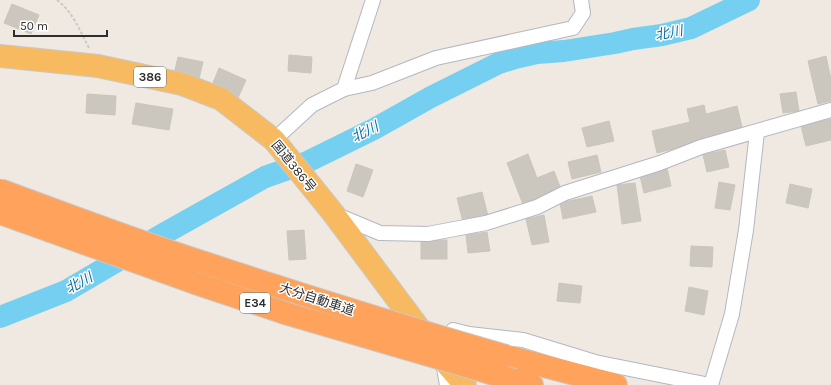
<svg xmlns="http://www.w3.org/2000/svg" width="831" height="385" font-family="Karla,'Noto Sans JP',sans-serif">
<rect width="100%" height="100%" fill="#efe9e1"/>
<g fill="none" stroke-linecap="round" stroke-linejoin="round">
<polyline stroke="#75cff0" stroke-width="22" points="0,317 66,291 165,233 265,177 305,163 374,129 431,97 499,63 515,58 537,53 564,51 615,43 633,39 662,35 691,28 749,0"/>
</g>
<g fill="#cbc7bf" stroke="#cbc5ba">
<polygon points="12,4 39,15 31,34 4,23"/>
<polygon points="289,55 312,57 311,73 288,71"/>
<polygon points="826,56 831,79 831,101 818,104 808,61"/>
<polygon points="178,57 203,62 198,83 173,78"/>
<polygon points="219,68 246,80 237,100 211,88"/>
<polygon points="796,92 799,111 783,113 780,94"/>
<polygon points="87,94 116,96 115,115 86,113"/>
<polygon points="136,103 173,109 169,130 132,124"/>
<polygon points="704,105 706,114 737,106 743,131 657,153 652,131 690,122 687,109"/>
<polygon points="831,119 831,140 806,146 801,126"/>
<polygon points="609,121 614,141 587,147 582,128"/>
<polygon points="725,150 729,167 707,172 703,155"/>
<polygon points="528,154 537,178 554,171 562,192 524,207 507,163"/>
<polygon points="597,155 601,172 572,179 568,162"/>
<polygon points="356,164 373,170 363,197 347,191"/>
<polygon points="667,168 671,186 644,193 640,176"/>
<polygon points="719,182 735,185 730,210 715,208"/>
<polygon points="635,183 641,221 622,224 617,185"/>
<polygon points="790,184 812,189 808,208 786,203"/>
<polygon points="482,192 488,216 463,222 457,198"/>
<polygon points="592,196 596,212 563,219 560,203"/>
<polygon points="544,215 549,242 532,245 526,219"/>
<polygon points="304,230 306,259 289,260 287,231"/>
<polygon points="487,232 490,251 468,253 466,235"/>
<rect x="421" y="240" width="26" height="19"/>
<polygon points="691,246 713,247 712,267 690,266"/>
<polygon points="559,283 582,286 580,303 557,301"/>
<polygon points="689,287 708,291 704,315 685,311"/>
</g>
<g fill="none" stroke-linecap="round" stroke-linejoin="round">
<defs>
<g id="minor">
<polyline points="344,89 373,0"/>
<polyline points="274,140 312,105 344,89 372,83 436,58 573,28 583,13 581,0"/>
<polyline points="337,215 380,233 428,234 486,223 537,207 565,193 660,163 701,147 831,110"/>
<polyline points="453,330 469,334 523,340 595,362 710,385"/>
<polyline points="443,362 447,385"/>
<polyline points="711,385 732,314 746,230 757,132"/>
</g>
<polyline id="trunk" points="0,56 98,66 182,84 221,99 274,140 333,213 442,359 465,385"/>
<g id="motorway">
<polyline points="506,356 616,385"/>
<polyline points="514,380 532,385"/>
</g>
</defs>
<use href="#minor" stroke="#b4b7c1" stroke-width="16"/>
<use href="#trunk" stroke="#c9c9c9" stroke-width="24"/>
<use href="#motorway" stroke="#c9c9c9" stroke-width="24"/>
<path stroke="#c9c9c9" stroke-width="2" stroke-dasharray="3 2" stroke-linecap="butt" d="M57 0C73 12 80 31 89 48"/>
<use href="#minor" stroke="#fff" stroke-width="14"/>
<use href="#trunk" stroke="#f8ba60" stroke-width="22"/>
<use href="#motorway" stroke="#ffa35c" stroke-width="22"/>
<defs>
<g id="motorway-bridge">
<path d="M0 190C68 215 136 241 205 263 305 296 405 327 506 356"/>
<polyline points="0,213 195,283 288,314 514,380"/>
</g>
</defs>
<use href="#motorway-bridge" stroke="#c9c9c9" stroke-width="24" stroke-linecap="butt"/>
<use href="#motorway-bridge" stroke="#ffa35c" stroke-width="22"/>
</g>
<g text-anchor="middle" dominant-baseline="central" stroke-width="3" stroke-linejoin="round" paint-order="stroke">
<g fill="#fff" stroke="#6d6d6d" stroke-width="1">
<rect x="134" y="67" width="32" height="20" rx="3"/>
<rect x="240" y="293" width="30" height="20" rx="3"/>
</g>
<g font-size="12" font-weight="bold" fill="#2e2e2e">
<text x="150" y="77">386</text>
<text x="255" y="303">E34</text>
</g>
<g font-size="13" fill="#2e2e2e" stroke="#fff">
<text transform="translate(294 166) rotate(51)">国道386号</text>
<text transform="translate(317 299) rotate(18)">大分自動車道</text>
</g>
<g font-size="14" font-style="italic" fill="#0d6fa3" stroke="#fff">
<text transform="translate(669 33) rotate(-11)">北川</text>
<text transform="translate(365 132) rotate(-27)">北川</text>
<text transform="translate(79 283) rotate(-29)">北川</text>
</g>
</g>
<path d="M14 30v6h93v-6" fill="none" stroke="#2e2e2e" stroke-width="2"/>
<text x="20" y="30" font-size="12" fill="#2e2e2e" stroke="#ffffff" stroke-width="3" paint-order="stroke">50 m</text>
</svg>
